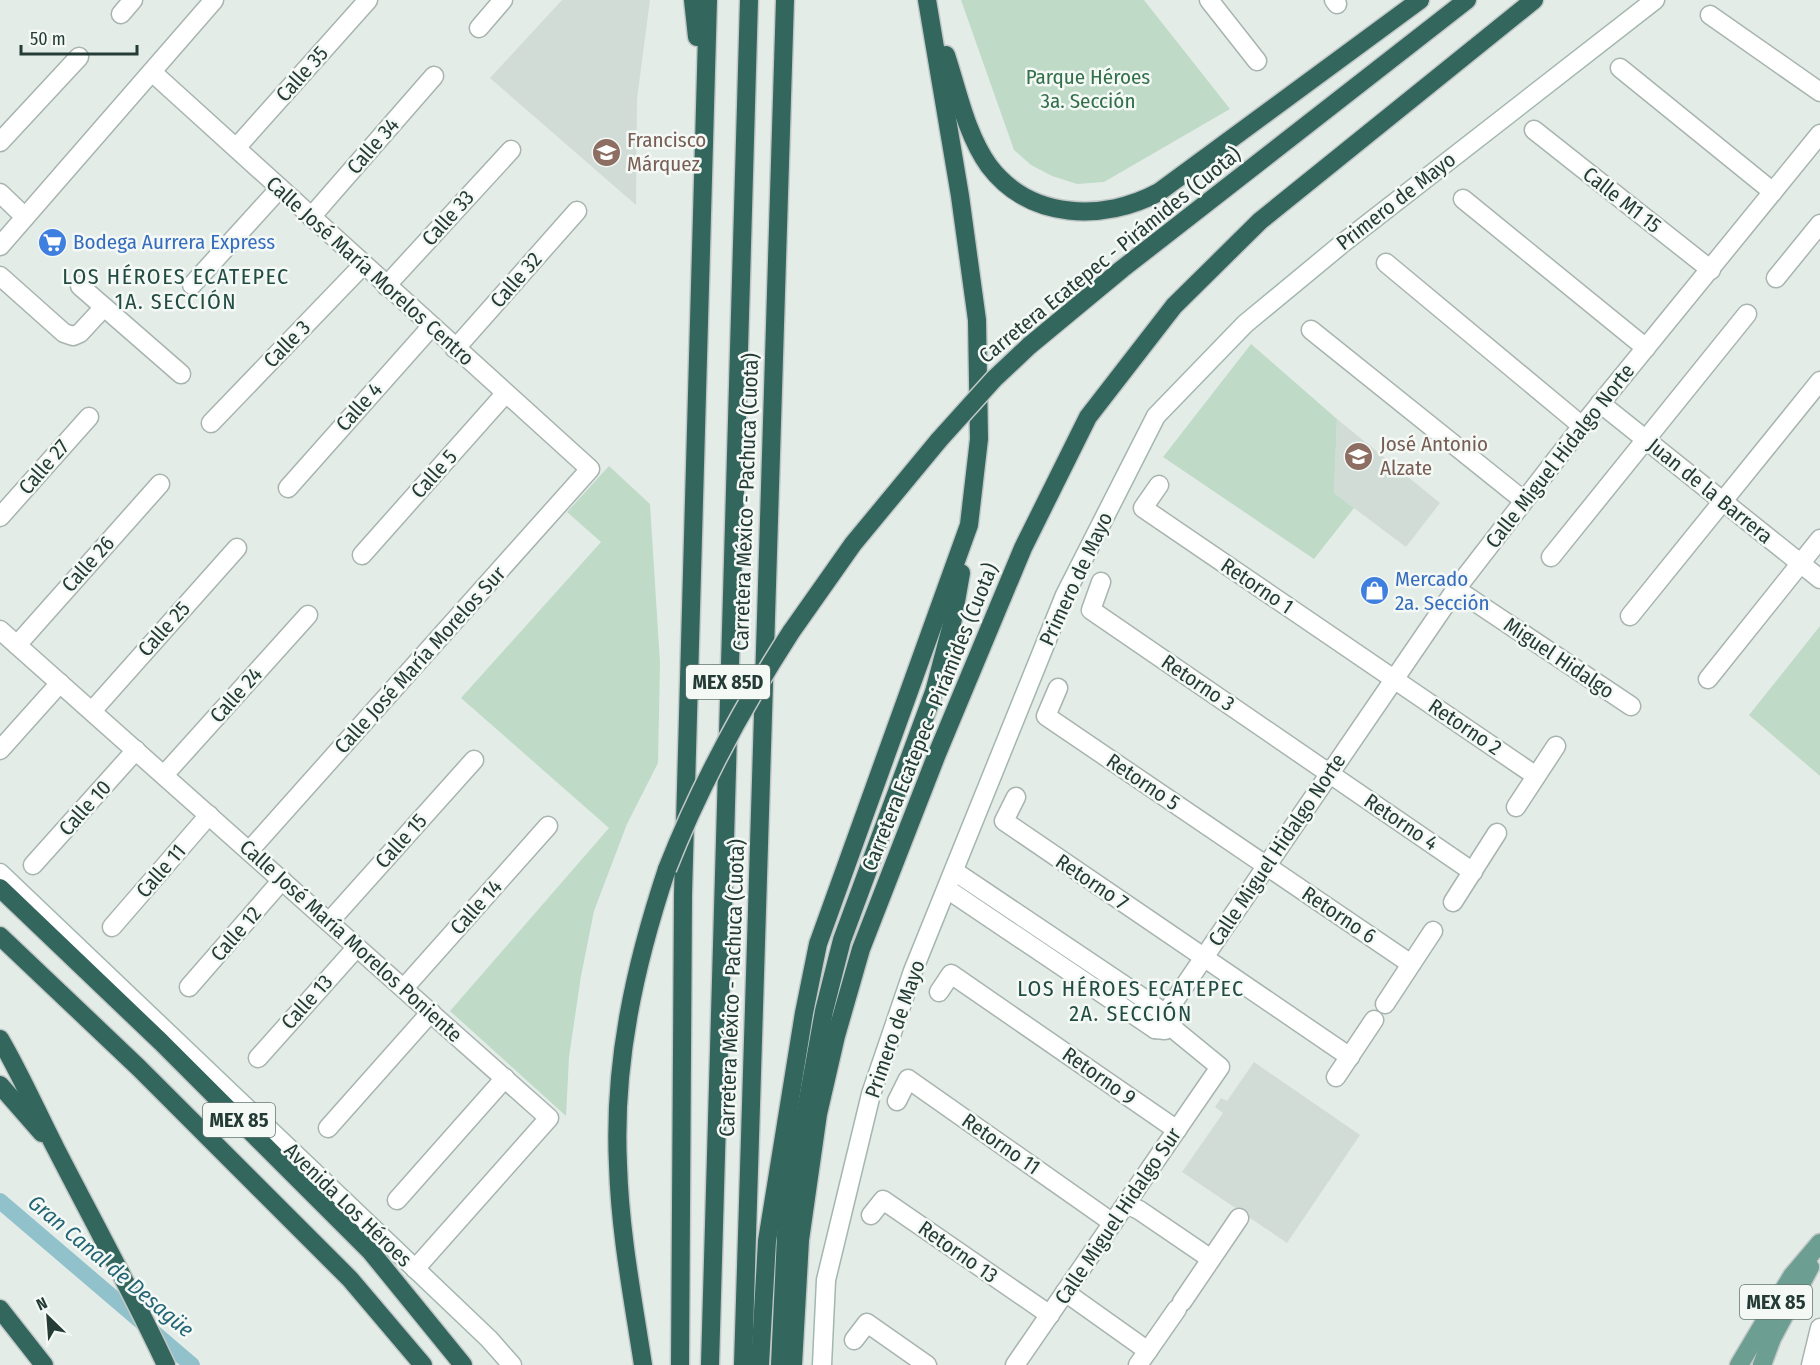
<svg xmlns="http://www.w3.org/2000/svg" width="1820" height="1365" font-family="'Fira Sans Condensed',sans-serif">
<rect width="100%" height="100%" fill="#e4ece8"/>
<g fill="#d2dcd7">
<polygon points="562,0 650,0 637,99 636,205 490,78"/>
<polygon points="1337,419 1440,503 1406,547 1334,493"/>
<polygon points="1254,1062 1360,1135 1287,1243 1182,1172 1223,1113 1215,1107 1221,1098 1227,1101"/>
</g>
<g fill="#bfdbc7">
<polygon points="961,0 1144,0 1230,109 1104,182 1077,184 1052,176 1031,165 1014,150"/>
<polygon points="1251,344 1337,419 1334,493 1354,508 1314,559 1163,457"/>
<polygon points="609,466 650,504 660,663 658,763 627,824 594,911 581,976 569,1057 566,1116 450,1011 609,828 461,698 601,542 567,512"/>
<polygon points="1820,626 1820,776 1749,715"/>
</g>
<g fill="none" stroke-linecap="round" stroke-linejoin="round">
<polyline stroke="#91c2cc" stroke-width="16" points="0,1201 192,1365"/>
<defs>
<g id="street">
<polyline points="1209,0 1257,61"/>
<polyline points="1334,0 1337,4"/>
<polyline points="121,14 133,0"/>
<polyline points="1710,15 1820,92"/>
<polyline points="479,28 503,0"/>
<polyline points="1620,68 1773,192"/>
<polyline points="152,72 590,469 249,851"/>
<polyline points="1534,130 1711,270"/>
<polyline points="0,142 79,57"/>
<polyline points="236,148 368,0"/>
<polyline points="0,193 25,217"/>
<polyline points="1463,199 1646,348"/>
<polyline points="311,217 434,76"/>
<polyline points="0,246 214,0"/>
<polyline points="1386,263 1582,426"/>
<polyline points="0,276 64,333 73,336 80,333 104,307"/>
<polyline points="1776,278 1820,224"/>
<polyline points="192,285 280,188"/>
<polyline points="80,286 181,374"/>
<polyline points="386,286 511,150"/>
<polyline points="1311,330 1523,500"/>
<polyline points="455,349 577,211"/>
<polyline points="1600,403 1820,579"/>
<polyline points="211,423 363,265"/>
<polyline points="1159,485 1143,508 1536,776"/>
<polyline points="288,488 431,327"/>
<polyline points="0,517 89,417"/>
<polyline points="362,555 505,394"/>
<polyline points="1551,557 1747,314"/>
<polyline points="1101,582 1091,610 1473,872"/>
<polyline points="1456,589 1631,706"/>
<polyline points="1630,616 1820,381"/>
<polyline points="0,630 549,1118 415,1269"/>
<polyline points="17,645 160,484"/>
<polyline points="1708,679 1820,539"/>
<polyline points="1058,688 1046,716 1411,964"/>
<polyline points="92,711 237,548"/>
<polyline points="0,750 60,683"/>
<polyline points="164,775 308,615"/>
<polyline points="1016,797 1004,821 1350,1057"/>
<polyline points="1516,807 1556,746"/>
<polyline points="33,865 136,750"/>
<polyline points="954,871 1149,1002 1165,1014 1176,1031 1220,1067 1015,1365"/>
<polyline points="947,889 1155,1029 1165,1030"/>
<polyline points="1453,902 1497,833"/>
<polyline points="329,922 474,760"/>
<polyline points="112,927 209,815"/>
<polyline points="189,987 282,880"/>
<polyline points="404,988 548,826"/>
<polyline points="939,992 951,974 1177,1130"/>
<polyline points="1385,1004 1433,931"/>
<polyline points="1155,1029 1456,589 1582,426 1820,134"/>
<polyline points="258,1058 357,947"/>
<polyline points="1336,1077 1374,1020"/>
<polyline points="897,1101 908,1079 1113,1223"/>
<polyline points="328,1128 431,1012"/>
<polyline points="397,1200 505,1078"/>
<polyline points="1126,1204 1139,1210 1211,1259"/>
<polyline points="871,1215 883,1200 1050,1315"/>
<polyline points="1065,1292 1148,1351"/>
<polyline points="1182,1302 1239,1218"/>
<polyline points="854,1340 867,1323 927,1365"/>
<polyline points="1138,1365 1177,1309"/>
<polyline points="1811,1365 1820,1328"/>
</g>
<g id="secondary">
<polyline points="0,873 489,1339 512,1365"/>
<polyline points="822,1365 826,1280 871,1094 913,971 1065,595 1156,416 1245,324 1343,243 1655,0"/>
</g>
<g id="primary">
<polyline points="1739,1365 1792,1276 1820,1243"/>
<polyline points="1762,1365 1772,1338 1810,1267"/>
</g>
<g id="highway">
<polyline points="693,0 697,37"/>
<path d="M946 55C958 91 966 134 989 166 1030 220 1104 222 1159 192L1420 0"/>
<polyline points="1029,346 1122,269 1467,0"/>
<polyline points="791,632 853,544 939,440"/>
<polyline points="0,888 161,1042 371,1252 463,1365"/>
<polyline points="0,936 139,1068 350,1279 423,1365"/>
<path d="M0 1039C21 1075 37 1112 56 1149 93 1221 132 1292 166 1365"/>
<polyline points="0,1085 42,1133"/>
<polyline points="0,1309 44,1365"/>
<path d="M643 1365C633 1299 620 1233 618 1165 613 1063 635 965 667 869"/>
<polyline points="680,1365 683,895 708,0"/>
<polyline points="710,1365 749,0"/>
<polyline points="743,1365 785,0"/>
<polyline points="760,1365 767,1241 804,1013 818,944 969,525 979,439 977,320 960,196 927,0"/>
<polyline points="780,1365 787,1215 824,1011 842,940 934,692 952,624 961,573"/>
<polyline points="793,1365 800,1240 818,1114 836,1036 861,949 937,754 1023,548 1088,417 1174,306 1260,221 1534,0"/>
</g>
</defs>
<use href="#street" stroke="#a7b4af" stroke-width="21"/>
<use href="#secondary" stroke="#a3b7b0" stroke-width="21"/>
<use href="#primary" stroke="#c2c8c7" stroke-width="21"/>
<use href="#highway" stroke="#c2c8c7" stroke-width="21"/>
<use href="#street" stroke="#fff" stroke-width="18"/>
<use href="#secondary" stroke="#fff" stroke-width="18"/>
<use href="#primary" stroke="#6c9e91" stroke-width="18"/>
<use href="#highway" stroke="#33665c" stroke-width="18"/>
<defs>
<g id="highway-bridge">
<polyline points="939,440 994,379 1029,346"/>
<path d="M667 869C700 785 742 708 791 632"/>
</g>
</defs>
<use href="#highway-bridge" stroke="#c2c8c7" stroke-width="21" stroke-linecap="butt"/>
<use href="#highway-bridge" stroke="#33665c" stroke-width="18"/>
</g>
<defs>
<symbol id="school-disc" viewBox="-11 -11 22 22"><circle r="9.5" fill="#8d6e63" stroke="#f4f9f6"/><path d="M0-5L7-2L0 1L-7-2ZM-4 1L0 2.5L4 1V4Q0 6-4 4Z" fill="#fff"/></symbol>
<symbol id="supermarket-disc" viewBox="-11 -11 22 22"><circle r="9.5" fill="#3f7fe0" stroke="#f4f9f6"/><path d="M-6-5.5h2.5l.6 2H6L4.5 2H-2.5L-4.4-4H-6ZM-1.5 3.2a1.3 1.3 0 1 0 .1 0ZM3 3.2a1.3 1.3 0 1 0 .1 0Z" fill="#fff"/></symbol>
<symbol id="shop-disc" viewBox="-11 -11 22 22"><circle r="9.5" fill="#3f7fe0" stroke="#f4f9f6"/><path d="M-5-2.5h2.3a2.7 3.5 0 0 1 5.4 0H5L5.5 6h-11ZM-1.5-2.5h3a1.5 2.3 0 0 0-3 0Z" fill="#fff"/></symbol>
</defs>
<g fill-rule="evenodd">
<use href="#school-disc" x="590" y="136" width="33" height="33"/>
<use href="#supermarket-disc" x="36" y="226" width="33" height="33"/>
<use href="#school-disc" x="1342" y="440" width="33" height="33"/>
<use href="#shop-disc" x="1358" y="574" width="33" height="33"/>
</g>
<g text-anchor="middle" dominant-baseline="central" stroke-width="5" stroke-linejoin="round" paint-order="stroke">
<g fill="#f4f9f6" stroke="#637570" stroke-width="1.5">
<rect x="686" y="665" width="84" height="34" rx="4.5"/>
<rect x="203" y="1103" width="72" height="34" rx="4.5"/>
<rect x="1740" y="1285" width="72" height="34" rx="4.5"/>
</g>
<g font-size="20" font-weight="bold" fill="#253c36">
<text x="728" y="682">MEX 85D</text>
<text x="239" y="1120">MEX 85</text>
<text x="1776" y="1302">MEX 85</text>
</g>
<g font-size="21" fill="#253c36" stroke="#f4f9f6">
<text transform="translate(302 74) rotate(-48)">Calle 35</text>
<text transform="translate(373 146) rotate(-49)">Calle 34</text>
<text transform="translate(1622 200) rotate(38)">Calle M1 15</text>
<text transform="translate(1396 201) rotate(-38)">Primero de Mayo</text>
<text transform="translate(448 218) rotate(-48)">Calle 33</text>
<text transform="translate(1110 255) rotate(-39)">Carretera Ecatepec - Pirámides (Cuota)</text>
<text transform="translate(370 271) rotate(42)">Calle José María Morelos Centro</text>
<text transform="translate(516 280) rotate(-49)">Calle 32</text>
<text transform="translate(287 344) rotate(-46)">Calle 3</text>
<text transform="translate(359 407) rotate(-48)">Calle 4</text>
<text transform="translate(1560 456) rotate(-52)">Calle Miguel Hidalgo Norte</text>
<text transform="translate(44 467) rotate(-49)">Calle 27</text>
<text transform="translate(434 474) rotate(-48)">Calle 5</text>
<text transform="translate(1710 491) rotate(39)">Juan de la Barrera</text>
<text transform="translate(746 502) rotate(-88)">Carretera México - Pachuca (Cuota)</text>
<text transform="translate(88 564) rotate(-48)">Calle 26</text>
<text transform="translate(1076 579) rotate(-65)">Primero de Mayo</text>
<text transform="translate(1257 586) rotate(34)">Retorno 1</text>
<text transform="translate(164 629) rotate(-48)">Calle 25</text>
<text transform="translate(1559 658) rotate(34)">Miguel Hidalgo</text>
<text transform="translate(420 660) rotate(-48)">Calle José María Morelos Sur</text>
<text transform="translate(1198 683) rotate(34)">Retorno 3</text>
<text transform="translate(236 695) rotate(-48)">Calle 24</text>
<text transform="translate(930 717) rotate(-68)">Carretera Ecatepec - Pirámides (Cuota)</text>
<text transform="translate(1465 727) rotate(34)">Retorno 2</text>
<text transform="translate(1143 782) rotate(34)">Retorno 5</text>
<text transform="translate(85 808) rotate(-48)">Calle 10</text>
<text transform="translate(1401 822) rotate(34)">Retorno 4</text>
<text transform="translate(401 841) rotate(-48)">Calle 15</text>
<text transform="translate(1277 850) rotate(-56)">Calle Miguel Hidalgo Norte</text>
<text transform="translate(161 871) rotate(-49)">Calle 11</text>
<text transform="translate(1092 882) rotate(34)">Retorno 7</text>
<text transform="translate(476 907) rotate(-48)">Calle 14</text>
<text transform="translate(1339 915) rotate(34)">Retorno 6</text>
<text transform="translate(236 934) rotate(-49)">Calle 12</text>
<text transform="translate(351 941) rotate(42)">Calle José María Morelos Poniente</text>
<text transform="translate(732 988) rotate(-88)">Carretera México - Pachuca (Cuota)</text>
<text transform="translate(307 1002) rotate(-48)">Calle 13</text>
<text transform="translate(895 1029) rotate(-71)">Primero de Mayo</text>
<text transform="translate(1099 1076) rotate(35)">Retorno 9</text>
<text transform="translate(1001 1144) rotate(35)">Retorno 11</text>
<text transform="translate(348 1205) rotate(44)">Avenida Los Héroes</text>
<text transform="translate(1118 1216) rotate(-56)">Calle Miguel Hidalgo Sur</text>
<text transform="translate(958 1252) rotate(35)">Retorno 13</text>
</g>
<g font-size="21" fill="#326f4a" stroke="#f4f9f6">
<text x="1088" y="77">Parque Héroes<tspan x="1088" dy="24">3a. Sección</tspan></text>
</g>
<g font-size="21" fill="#785e54" stroke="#f4f9f6" text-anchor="start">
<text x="627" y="140">Francisco<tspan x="627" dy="24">Márquez</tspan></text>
<text x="1380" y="444">José Antonio<tspan x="1380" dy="24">Alzate</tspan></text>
</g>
<g font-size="21" fill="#366cbe" stroke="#f4f9f6" text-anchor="start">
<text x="73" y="242">Bodega Aurrera Express</text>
<text x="1395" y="579">Mercado<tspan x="1395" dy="24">2a. Sección</tspan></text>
</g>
<g font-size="22" letter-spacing="1.5" fill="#224c43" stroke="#f4f9f6">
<text x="176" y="276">LOS HÉROES ECATEPEC<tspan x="176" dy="25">1A. SECCIÓN</tspan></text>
<text x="1131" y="988">LOS HÉROES ECATEPEC<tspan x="1131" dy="25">2A. SECCIÓN</tspan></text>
</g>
<g font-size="22" font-style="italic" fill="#246573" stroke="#f4f9f6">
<text transform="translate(111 1266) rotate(40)">Gran Canal de Desagüe</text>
</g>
</g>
<g transform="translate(48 1317) rotate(335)" stroke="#f4f9f6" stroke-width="4.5" paint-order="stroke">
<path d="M0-4.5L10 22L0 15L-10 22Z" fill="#253c36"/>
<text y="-9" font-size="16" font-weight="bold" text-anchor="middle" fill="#253c36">N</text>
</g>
<path d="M21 45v9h116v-9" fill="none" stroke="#253c36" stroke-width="3"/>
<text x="30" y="45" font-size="18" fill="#253c36" stroke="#f4f9f6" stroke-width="4.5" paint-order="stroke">50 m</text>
</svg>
